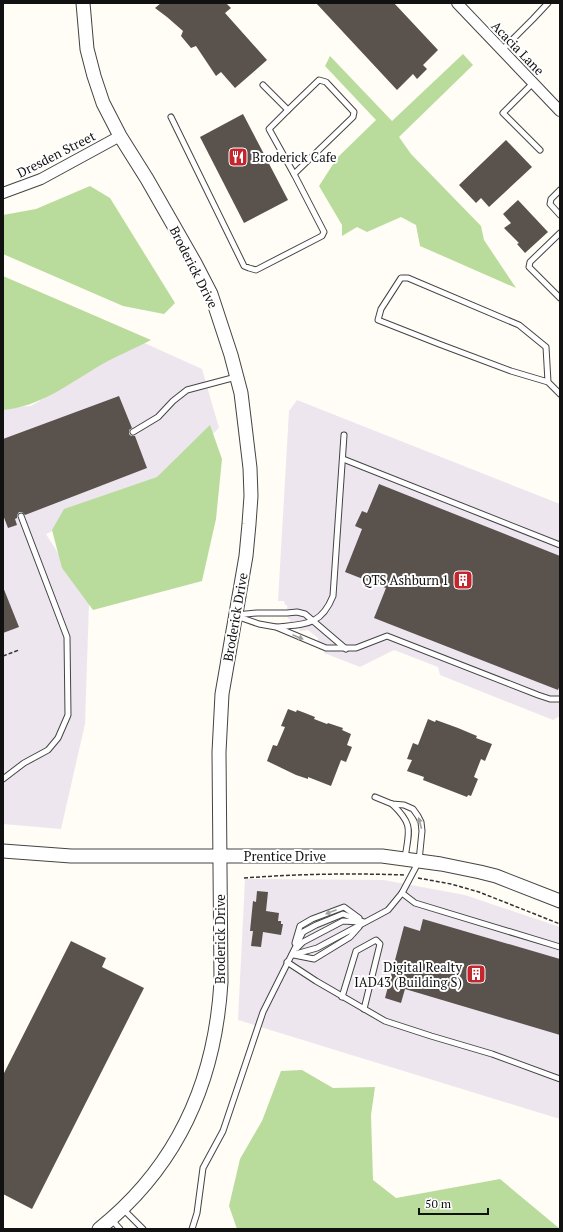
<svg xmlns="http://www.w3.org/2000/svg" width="563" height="1232" font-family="'PT Serif',serif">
<rect width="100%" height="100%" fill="#fffdf5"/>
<g fill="#eee6ef">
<polygon points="140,341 202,369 219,428 164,481 46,534 89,603 85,724 61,829 3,824 3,407 31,406"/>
<polygon points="297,400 560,504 560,716 553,720 440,675 438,667 394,650 360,667 324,653 327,645 318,641 318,638 308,630 300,631 299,622 290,622 290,619 288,619 287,605 285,605 284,601 278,601 289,411"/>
<polygon points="245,879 384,880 465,895 560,927 560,1119 238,1020"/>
</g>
<g fill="#b9dc9c">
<polygon points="463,54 473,65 399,137 411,154 481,226 484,240 516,288 420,246 416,225 401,217 367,232 357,227 342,236 342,225 319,186 337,158 376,120 325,66 330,56 392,121"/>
<polygon points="90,186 110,198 175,303 164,314 123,306 3,254 3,215 36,209"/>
<path d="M3 276 151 340C134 349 116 356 99 366 69 384 39 407 3 410Z"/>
<polygon points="210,425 222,459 216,519 202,581 93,610 62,568 52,530 64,509 157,477"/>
<polygon points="302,1070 333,1088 375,1087 371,1115 373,1180 396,1198 500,1179 560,1229 237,1229 229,1206 240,1159 262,1121 281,1071"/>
</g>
<g fill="#5a524d">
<polygon points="161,3 226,3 231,8 225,13 267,60 235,88 221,72 216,76 196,46 191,48 181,36 183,31 167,17 155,8"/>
<polygon points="316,3 394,3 438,50 423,65 427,69 417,79 413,74 397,90"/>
<polygon points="243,114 288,200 244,223 200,137"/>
<polygon points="506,140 532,167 489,207 481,198 476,203 459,185"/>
<polygon points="518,200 548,232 525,253 517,244 519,243 504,228 511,223 503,214"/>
<polygon points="119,396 132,428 129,430 129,434 131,436 135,436 147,468 25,515 22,512 19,512 17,515 17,518 15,519 17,525 8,528 3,515 3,439"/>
<polygon points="379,484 560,556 560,685 558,690 374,618 386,588 345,572 362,529 355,526 362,511 367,513"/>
<polygon points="3,587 19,627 3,633"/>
<polygon points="288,709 296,712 297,710 305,713 315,717 314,719 327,724 328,723 343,728 342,730 351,734 347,745 352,747 346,762 341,760 331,786 308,777 308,779 296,775 267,761 273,745 277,746 285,727 281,726"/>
<polygon points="428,719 435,722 436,720 458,728 477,736 476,738 492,744 485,761 481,759 474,777 478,779 471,796 468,795 467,797 423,780 424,777 407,771 412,760 407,759 413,743 418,745"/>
<polygon points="257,891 268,892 266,911 279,913 278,921 281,921 281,924 283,924 281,935 263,932 261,947 251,946 253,931 250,931 253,901 256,902"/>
<polygon points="423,919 560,959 560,1035 405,989 401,1003 385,998 404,926 420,931"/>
<polygon points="71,941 106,958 102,967 144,988 32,1209 3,1194 3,1075"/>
</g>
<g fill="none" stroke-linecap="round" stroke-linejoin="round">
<defs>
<g id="service">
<polyline points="502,50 533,19 548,3"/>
<polyline points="533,83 503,113 540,150"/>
<polyline points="288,110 269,129 294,174"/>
<polyline points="171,117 244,266 249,268 256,270 322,236 324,232 294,174 353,117 354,112 326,82 319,80 288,110 263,85"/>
<polyline points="560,190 551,199 550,204 560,215"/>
<polyline points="560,233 530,262 529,267 560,298"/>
<polyline points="548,382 546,347 519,325 408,278 401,278 381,309 378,320 439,344 511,371 548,382 560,394"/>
<polyline points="133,432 158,417 173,401 187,390 236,377"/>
<polyline points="343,459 560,545"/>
<polyline points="236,615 257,613 287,613 297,612 305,614 346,649"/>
<polyline points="236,616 259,624 276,627 326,648 356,648 387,636 538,695 550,699 560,699"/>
<path d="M277 627C305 624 321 626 333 596L344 435"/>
<polyline points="3,779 24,763 48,750 58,738 68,715 67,637 21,516"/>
<path d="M392 804C414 825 409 830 405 858"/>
<polyline points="402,893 415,903 560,947"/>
<polyline points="295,943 300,926 312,919 344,907 359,918"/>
<polyline points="297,948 303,942 343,921 359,922"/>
<polyline points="292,955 317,948 388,910 402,893 419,861 422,831 421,822 418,816 413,809 404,805 392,804 375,797"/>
<polyline points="294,955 314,959 350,937 359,927"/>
<polyline points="287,962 316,981 385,1021 431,1036 492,1054 560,1079"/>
<polyline points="342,997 356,951 376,940 380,944 364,1009"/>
<polyline points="123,1209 143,1229"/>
<polyline points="111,1219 120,1229"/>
<polyline points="192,1229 197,1213 203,1168 223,1131 263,1012 303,932 316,925 343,914 364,922"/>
</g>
<g id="minor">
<polyline points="457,3 560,111"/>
<polyline points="3,193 41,179 120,136"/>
</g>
<g id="tertiary">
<path d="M83 3 87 49 94 76 103 103 120 136 147 179 195 263 211 294 231 355 241 393 245 426 250 468 251 496 249 524 246 556 222 694 219 752 221 982C215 1082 178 1166 99 1229"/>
<polyline points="3,851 71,856 382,856 441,864 480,872 496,876 560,901"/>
</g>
</defs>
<use href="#service" stroke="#444" stroke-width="7"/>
<use href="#minor" stroke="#444" stroke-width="12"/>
<use href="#tertiary" stroke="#444" stroke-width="15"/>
<g stroke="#333" stroke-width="1.5" stroke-dasharray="4 2" stroke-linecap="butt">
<polyline points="3,656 19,650"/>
<path d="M244 878C298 874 351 873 404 875"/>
<polyline points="418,878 451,884 479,892 560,924"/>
</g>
<use href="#service" stroke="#fff" stroke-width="5"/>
<use href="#minor" stroke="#fff" stroke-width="10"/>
<use href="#tertiary" stroke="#fff" stroke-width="13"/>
</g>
<defs><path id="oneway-solid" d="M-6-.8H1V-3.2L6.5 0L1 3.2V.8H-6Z"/></defs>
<g fill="#a0a0a0">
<use href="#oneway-solid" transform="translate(298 637) rotate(23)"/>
<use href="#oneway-solid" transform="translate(420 823) rotate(-105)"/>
<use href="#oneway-solid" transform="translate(331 912) rotate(159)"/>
</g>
<defs>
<symbol id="restaurant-square" viewBox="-11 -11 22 22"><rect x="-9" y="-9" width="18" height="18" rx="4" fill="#c4262e" stroke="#fff"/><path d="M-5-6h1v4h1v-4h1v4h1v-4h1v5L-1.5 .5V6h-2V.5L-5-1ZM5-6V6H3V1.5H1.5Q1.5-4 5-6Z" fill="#fff"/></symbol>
<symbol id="building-square" viewBox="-11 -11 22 22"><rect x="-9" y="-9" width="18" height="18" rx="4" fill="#c4262e" stroke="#fff"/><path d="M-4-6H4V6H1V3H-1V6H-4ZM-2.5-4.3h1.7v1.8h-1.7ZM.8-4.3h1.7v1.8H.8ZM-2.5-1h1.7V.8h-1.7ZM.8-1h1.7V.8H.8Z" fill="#fff"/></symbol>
</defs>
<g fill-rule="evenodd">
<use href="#restaurant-square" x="227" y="146" width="22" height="22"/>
<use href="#building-square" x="452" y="569" width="22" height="22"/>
<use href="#building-square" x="465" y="963" width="22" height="22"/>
</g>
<g text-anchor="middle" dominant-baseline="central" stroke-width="4" stroke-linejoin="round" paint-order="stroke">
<g font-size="13" fill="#111" stroke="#fff">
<text transform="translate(518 48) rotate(46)">Acacia Lane</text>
<text transform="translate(56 154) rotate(-27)">Dresden Street</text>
<text transform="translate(194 267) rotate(63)">Broderick Drive</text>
<text transform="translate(235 617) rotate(-80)">Broderick Drive</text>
<text x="285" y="856">Prentice Drive</text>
<text transform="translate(220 939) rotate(-90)">Broderick Drive</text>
</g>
<g font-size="13" fill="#111" stroke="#fff" text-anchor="end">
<text x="252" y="157" text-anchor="start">Broderick Cafe</text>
<text x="449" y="580">QTS Ashburn 1</text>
<text x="462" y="967">Digital Realty<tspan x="462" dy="15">IAD43 (Building S)</tspan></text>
</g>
</g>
<rect width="563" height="1232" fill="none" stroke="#111111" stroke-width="8"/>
<path d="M419 1208v6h69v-6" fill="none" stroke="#111111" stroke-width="2"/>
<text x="425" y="1208" font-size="12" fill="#111111" stroke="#ffffff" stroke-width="3" paint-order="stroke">50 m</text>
</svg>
